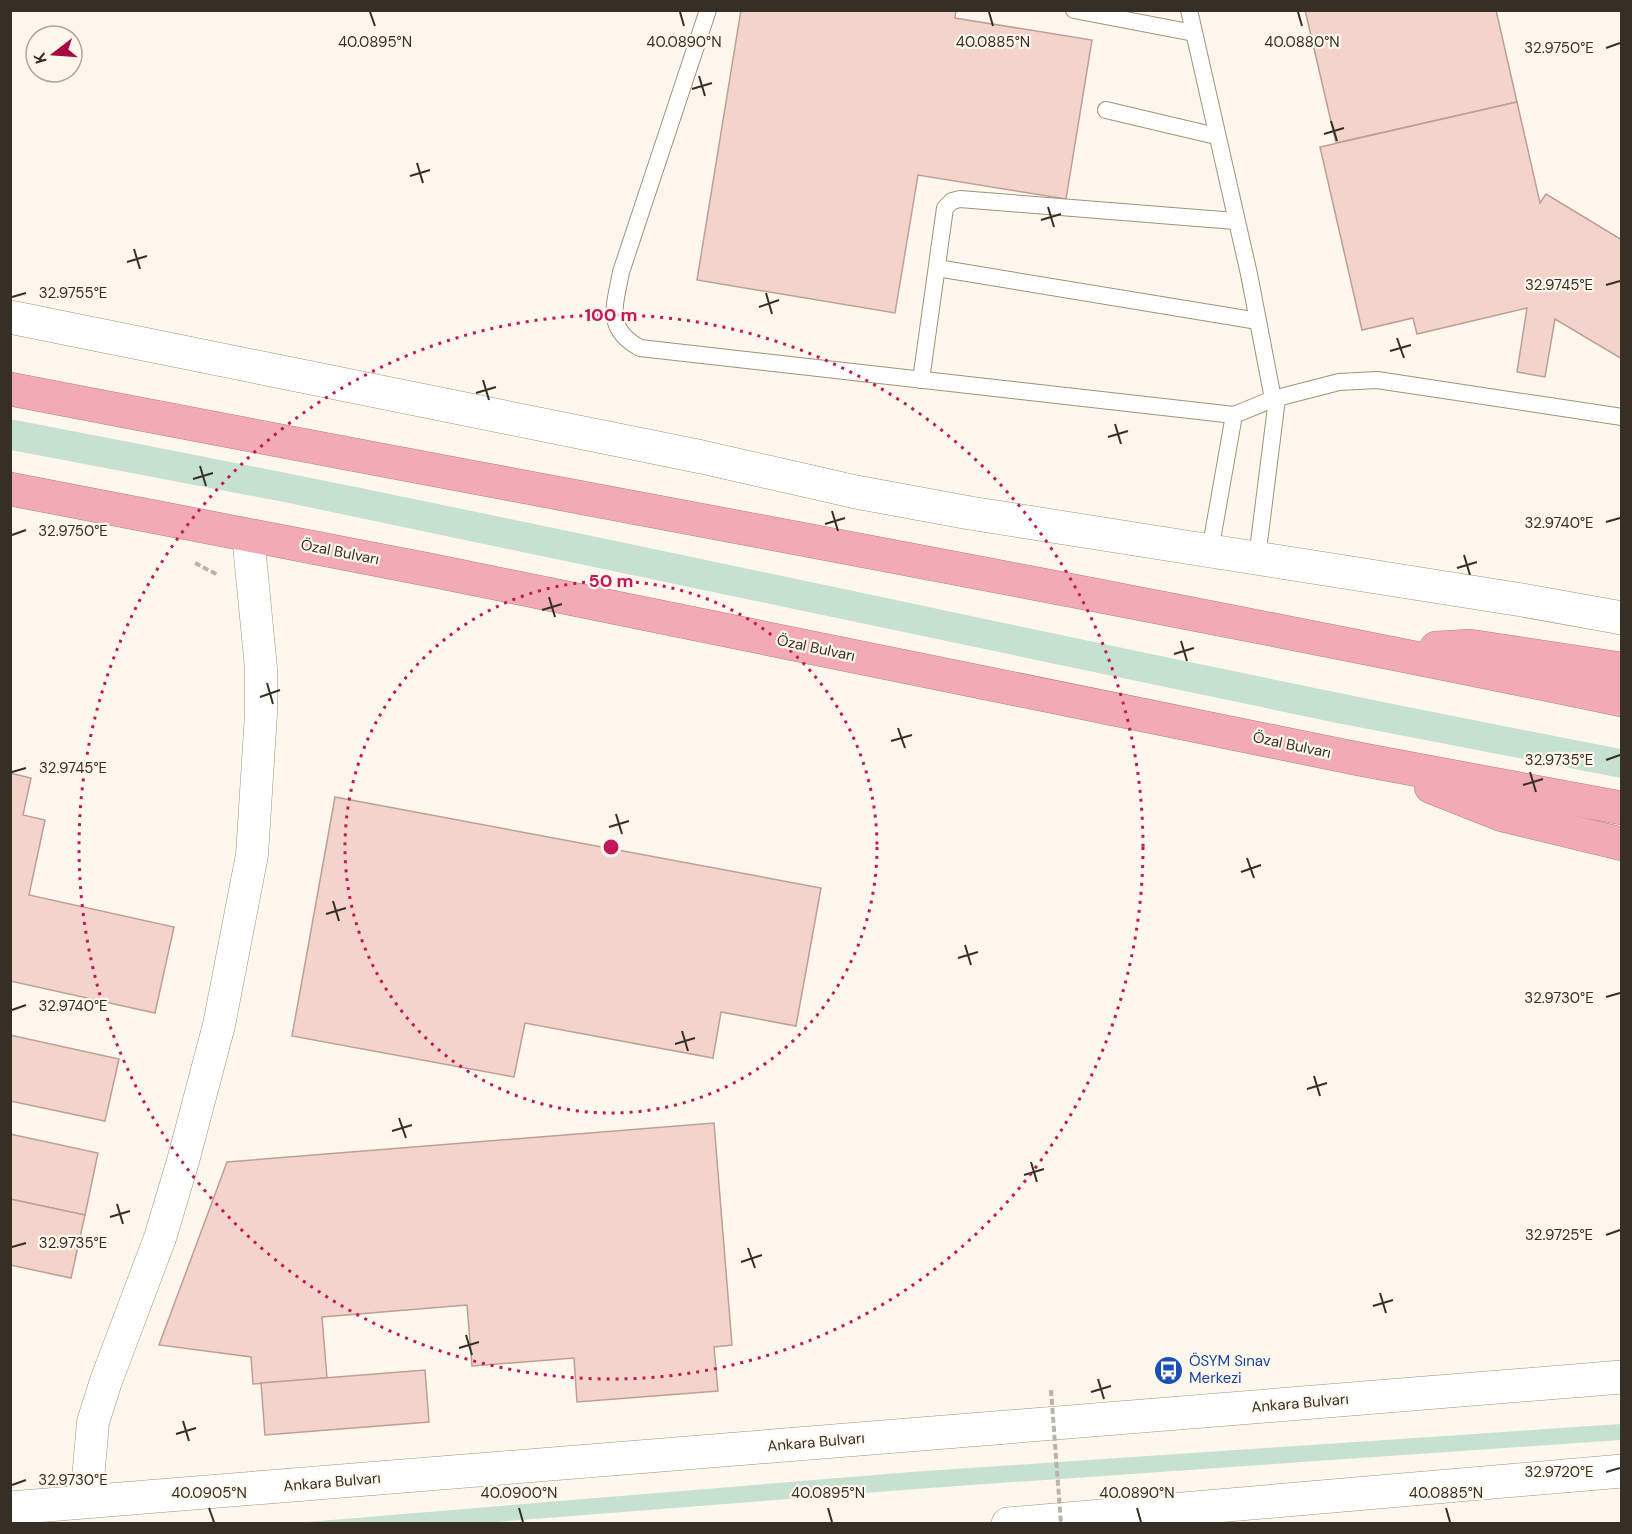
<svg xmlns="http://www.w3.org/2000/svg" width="1632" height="1534" font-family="'DM Sans',sans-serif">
<rect width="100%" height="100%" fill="#fef7ed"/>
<g fill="#c6e1d0">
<path d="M10 419C549 521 1083 645 1621 749V778L1337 723 284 502 11 450Z"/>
<polygon points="1621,1424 1621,1440 929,1488 483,1523 295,1523 911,1472"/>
</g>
<g fill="#f4d3cc" stroke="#be9e98" stroke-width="1.5">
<polygon points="741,10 956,10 955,18 1092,40 1066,199 918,175 895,313 697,280"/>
<polygon points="1305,10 1496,10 1517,102 1336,143"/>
<polygon points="1517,102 1540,203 1546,194 1622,240 1622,359 1555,319 1545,377 1517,372 1527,308 1417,334 1413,318 1362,330 1320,147"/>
<polygon points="10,773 31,778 23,815 45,820 29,895 174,927 155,1013 10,981"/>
<polygon points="335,797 821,888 796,1026 721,1012 713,1058 525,1023 514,1077 292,1036"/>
<polygon points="10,1035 119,1059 105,1121 10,1101"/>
<polygon points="714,1123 732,1345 714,1347 718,1391 577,1402 574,1358 472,1366 467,1305 322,1317 327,1378 253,1384 251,1357 159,1345 227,1162"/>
<polygon points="10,1134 98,1153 85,1215 10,1199"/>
<polygon points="10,1199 85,1215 71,1278 10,1265"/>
<polygon points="425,1370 429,1422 265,1435 261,1383"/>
</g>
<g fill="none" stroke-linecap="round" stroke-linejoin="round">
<defs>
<g id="lane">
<path d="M708 10 621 272C615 306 604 328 640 348L1234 415"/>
<polyline points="1074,10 1194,33"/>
<polyline points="1189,10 1249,274 1273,399"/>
<polyline points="1106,110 1216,136"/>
<polyline points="937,268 1258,321"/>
<polyline points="921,380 945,208 952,201 960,199 1235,221"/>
<polyline points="1210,551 1234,415 1273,399 1339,382 1377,380 1622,417"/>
<polyline points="1257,558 1277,399"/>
</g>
<polyline id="street" points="86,1502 93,1422 106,1381 160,1238 183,1161 219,1025 252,855 261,714 261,668 248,535"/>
<g id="secondary">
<polyline points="10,317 702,457 856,492 970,513 1522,600 1622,618"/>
<polyline points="10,1508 1622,1377"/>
<polyline points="1008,1524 1622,1471"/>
</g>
<g id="highway">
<path d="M10 389C547 493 1086 589 1622 700"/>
<polyline points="10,489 430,570 1359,759 1622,808"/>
<polyline points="1436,648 1470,646 1622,669"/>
<polyline points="1431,787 1502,815 1622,844"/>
</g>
</defs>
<use href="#lane" stroke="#a09279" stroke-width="18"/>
<use href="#street" stroke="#a09279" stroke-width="33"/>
<use href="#secondary" stroke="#a09279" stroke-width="34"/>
<use href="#highway" stroke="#b08083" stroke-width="34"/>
<polyline stroke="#bab3a9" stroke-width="4" stroke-dasharray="6 3" stroke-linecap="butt" points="195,563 218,575"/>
<use href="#lane" stroke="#fff" stroke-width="16"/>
<use href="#street" stroke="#fff" stroke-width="32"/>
<use href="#secondary" stroke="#fff" stroke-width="33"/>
<use href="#highway" stroke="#f2abb5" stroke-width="33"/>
<polyline stroke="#bab3a9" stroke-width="4" stroke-dasharray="6 3" stroke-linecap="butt" points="1051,1390 1061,1524"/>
</g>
<path fill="none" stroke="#352f25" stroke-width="2" d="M370 12 375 26M680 12 684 26M989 12 993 26M1298 12 1302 26M1606 48 1620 43M699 76 705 96M692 89 712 83M1331 121 1337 141M1324 134 1344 128M417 163 423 183M410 176 430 170M1048 207 1054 227M1041 220 1061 214M134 249 140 269M127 262 147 256M1606 285 1620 281M766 293 772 314M12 297 26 293M759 307 779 300M1397 338 1404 358M1390 351 1411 345M483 380 489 400M476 393 496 387M1115 424 1121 444M1108 437 1128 431M200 466 206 486M193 479 213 473M832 511 838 531M1606 522 1620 518M825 524 845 518M12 535 26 530M1464 555 1470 575M1457 568 1477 562M549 597 555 617M542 610 562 604M1181 641 1187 661M1174 654 1194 648M267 683 273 704M260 697 280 690M898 728 905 748M891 741 912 735M1606 760 1620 755M12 772 26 768M1530 772 1536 792M1523 785 1543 779M616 814 622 834M609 827 629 821M1247 858 1254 878M1241 872 1261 865M333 901 339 921M326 914 346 908M965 945 971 965M958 958 978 952M1606 997 1620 993M12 1010 26 1005M682 1031 688 1051M675 1044 695 1038M1314 1076 1320 1096M1307 1089 1327 1083M399 1118 406 1138M392 1131 412 1125M1031 1162 1037 1182M1024 1175 1044 1169M117 1204 123 1224M110 1217 130 1211M1606 1235 1620 1230M12 1247 26 1243M748 1248 755 1268M741 1262 762 1255M1380 1293 1386 1313M1373 1306 1393 1300M466 1335 472 1355M459 1348 479 1342M1098 1379 1104 1399M1091 1392 1111 1386M183 1421 189 1441M176 1434 196 1428M1606 1472 1620 1468M12 1485 26 1480M209 1508 214 1522M519 1508 523 1522M828 1508 832 1522M1137 1508 1141 1522M1446 1508 1450 1522"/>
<g fill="none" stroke="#c2185b" stroke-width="3" stroke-dasharray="3 6">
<circle cx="611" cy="847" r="266"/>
<circle cx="611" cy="847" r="532"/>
</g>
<defs>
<symbol id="bus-disc" viewBox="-11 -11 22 22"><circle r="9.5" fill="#1a4fb4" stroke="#fef7ed"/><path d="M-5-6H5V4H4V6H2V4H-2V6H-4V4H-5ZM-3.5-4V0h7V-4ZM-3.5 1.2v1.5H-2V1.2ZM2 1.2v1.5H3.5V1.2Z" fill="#fff"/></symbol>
</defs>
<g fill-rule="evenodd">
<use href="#bus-disc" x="1152" y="1354" width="33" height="33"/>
</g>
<g text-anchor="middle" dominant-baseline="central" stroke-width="4.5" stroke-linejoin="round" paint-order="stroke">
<g font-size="15" fill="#352f25" stroke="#fef7ed">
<text transform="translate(340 552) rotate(11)">Özal Bulvarı</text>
<text transform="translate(816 648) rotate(12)">Özal Bulvarı</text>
<text transform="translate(1292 745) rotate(12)">Özal Bulvarı</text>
<text transform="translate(1300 1403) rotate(-5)">Ankara Bulvarı</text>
<text transform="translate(816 1442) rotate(-5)">Ankara Bulvarı</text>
<text transform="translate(332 1482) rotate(-5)">Ankara Bulvarı</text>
</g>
<g font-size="15" fill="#164399" stroke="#fef7ed" text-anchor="start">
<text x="1189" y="1361">ÖSYM Sınav<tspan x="1189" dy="17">Merkezi</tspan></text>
</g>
</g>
<g font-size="15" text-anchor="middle" fill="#352f25" stroke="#fef7ed" stroke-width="4.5" stroke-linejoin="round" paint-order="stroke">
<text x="1302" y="47">40.0880°N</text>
<text x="375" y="47">40.0895°N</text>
<text x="684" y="47">40.0890°N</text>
<text x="993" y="47">40.0885°N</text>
<text x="1559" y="53">32.9750°E</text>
<text x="1559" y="290">32.9745°E</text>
<text x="73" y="298">32.9755°E</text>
<text x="1559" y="528">32.9740°E</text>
<text x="73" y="536">32.9750°E</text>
<text x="1559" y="765">32.9735°E</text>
<text x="73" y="773">32.9745°E</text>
<text x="1559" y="1003">32.9730°E</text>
<text x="73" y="1011">32.9740°E</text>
<text x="1559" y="1240">32.9725°E</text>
<text x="73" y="1248">32.9735°E</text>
<text x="1559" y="1477">32.9720°E</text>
<text x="73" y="1485">32.9730°E</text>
<text x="209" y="1498">40.0905°N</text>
<text x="519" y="1498">40.0900°N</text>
<text x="828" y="1498">40.0895°N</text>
<text x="1137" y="1498">40.0890°N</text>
<text x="1446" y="1498">40.0885°N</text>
</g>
<circle cx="611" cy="847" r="9" fill="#c2185b" stroke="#fef7ed" stroke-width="3"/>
<g font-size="18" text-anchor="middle" font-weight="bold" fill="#c2185b" stroke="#fef7ed" stroke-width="4.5" stroke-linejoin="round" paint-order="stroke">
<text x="611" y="321">100 m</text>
<text x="611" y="587">50 m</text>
</g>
<rect width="1632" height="1534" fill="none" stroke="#352f25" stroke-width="24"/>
<g transform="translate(54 54) rotate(253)"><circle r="28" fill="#fef7ed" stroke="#aea79d" stroke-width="1.5"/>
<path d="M0-4.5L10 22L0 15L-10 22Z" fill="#a4083f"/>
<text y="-9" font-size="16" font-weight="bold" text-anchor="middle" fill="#352f25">K</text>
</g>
</svg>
